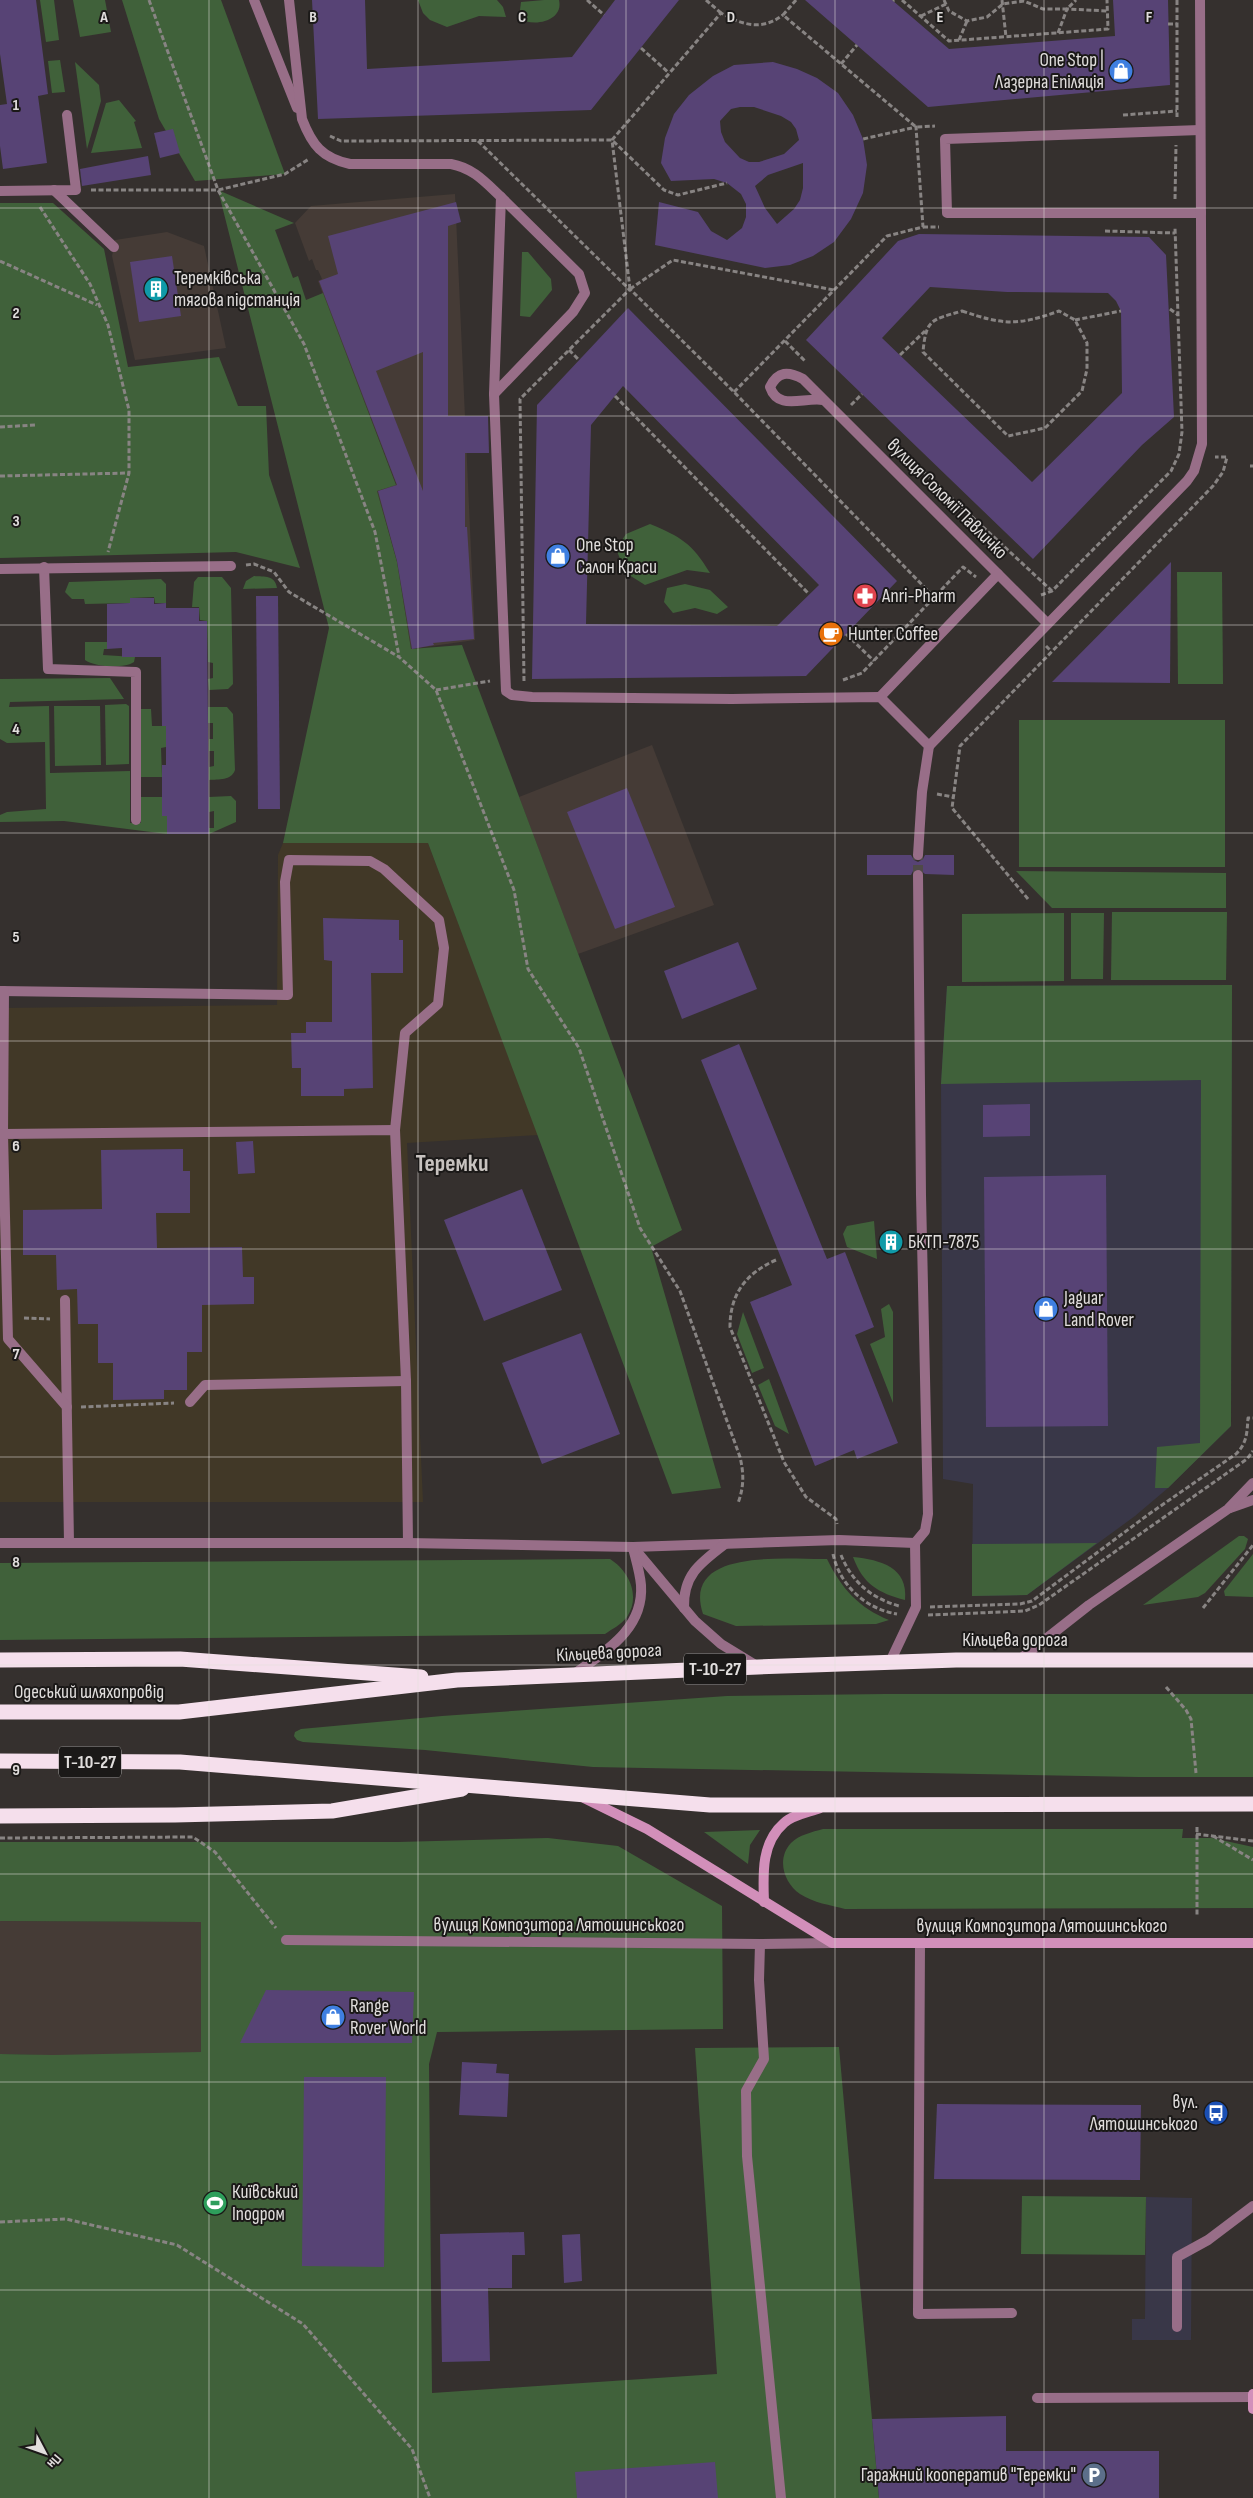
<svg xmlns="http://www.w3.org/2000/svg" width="1253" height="2498" font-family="'Sofia Sans Condensed',sans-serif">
<rect width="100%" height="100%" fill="#35302e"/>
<g fill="#393748">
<polygon points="1232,985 1231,1426 1168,1488 1135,1516 1027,1595 972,1596 973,1484 943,1479 941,1084 947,986"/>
<polygon points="1146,2197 1192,2198 1191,2340 1132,2340 1132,2319 1145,2319"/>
</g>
<g fill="#453b36">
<polygon points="455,194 475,640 411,649 397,561 377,491 396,484 318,281 322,279 318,270 316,270 312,259 309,261 295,223 311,206"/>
<polygon points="167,232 204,246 226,348 135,360 112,256 115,240"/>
<polygon points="652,745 714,905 578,954 519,797"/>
<polygon points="0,1921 201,1922 201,2059 0,2054"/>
</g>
<polygon fill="#413827" points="283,843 428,843 538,1135 407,1143 423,1502 0,1502 0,1008 277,1005 278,855"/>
<g fill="#40613a">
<polygon points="40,0 54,0 59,40 46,42"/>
<polygon points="73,0 105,0 111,32 80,37"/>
<polygon points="122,0 221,0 285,174 195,181 159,119"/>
<polygon points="418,0 497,0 503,7 506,17 479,16 447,27 430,20 423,13"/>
<path d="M544 0H559C564 21 533 28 519 18L521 2Z"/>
<polygon points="60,60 65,92 52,93 48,61"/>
<polygon points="75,62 99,85 101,101 87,149"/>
<polygon points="119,100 136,121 134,122 142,148 91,153 106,103"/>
<polygon points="218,190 294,223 275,230 293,278 298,276 306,300 323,293 396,485 377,491 397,562 411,649 462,645 682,1230 651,1247 721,1488 672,1494 428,843 283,843 329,628"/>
<polygon points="0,203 53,203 104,249 128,367 219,357 238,406 266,406 269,475 300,568 236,552 0,558"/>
<polygon points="522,252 528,252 551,279 552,290 530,317 520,316"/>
<path d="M650 524C681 537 692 543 710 573L687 570 645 585 626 573 616 549 626 534Z"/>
<polygon points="1177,572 1222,572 1223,684 1178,684"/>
<path d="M254 576C265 577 275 575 277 588L243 589 246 581Z"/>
<polygon points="198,577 222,577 231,588 233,684 228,689 209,690 208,679 213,678 213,663 208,662 207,621 200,620 199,607 192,607 194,582"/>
<polygon points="161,579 166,584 166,603 155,603 154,597 130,598 130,603 85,604 84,599 72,599 65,592 69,582"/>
<polygon points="685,584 710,590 728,607 717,614 695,608 673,613 664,602 667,588"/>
<path d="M85 642H107V649H104L103 655 135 657 134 662C124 669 95 667 85 660Z"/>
<polygon points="110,678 124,699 10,702 9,707 49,706 50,773 130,771 130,823 141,823 141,797 162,797 162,815 167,816 167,834 64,821 0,822 0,815 7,812 46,809 45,742 7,743 0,739 0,679"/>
<polygon points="126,704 129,706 129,764 106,765 105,705"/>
<polygon points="54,706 100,706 101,765 55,766"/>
<path d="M208 707H227L233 714 235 770C231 781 219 779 209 780V767L214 766V751H209V739H213V723H208Z"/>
<polygon points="140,709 151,709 152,726 166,726 166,747 161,748 162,777 141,777"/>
<rect x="1019" y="720" width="206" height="147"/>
<polygon points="231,796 236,801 236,822 209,834 209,828 214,828 214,811 209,812 209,797"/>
<polygon points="1016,871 1226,873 1226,908 1052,908"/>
<polygon points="1112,912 1227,912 1226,980 1111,980"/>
<polygon points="1064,913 1064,981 962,982 962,914"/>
<polygon points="1071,913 1104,913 1103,979 1071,979"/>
<polygon points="1232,985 1231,1426 1168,1488 1155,1488 1157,1447 1200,1443 1201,1080 941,1084 947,986"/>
<polygon points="874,1221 877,1259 847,1247 843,1234 847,1226"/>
<polygon points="889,1304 893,1312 893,1403 870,1344 885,1337 881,1309"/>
<polygon points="743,1312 764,1368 752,1373 737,1334"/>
<polygon points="769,1379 789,1434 775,1426 758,1385"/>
<polygon points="1239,1536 1244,1536 1248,1539 1245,1549 1205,1593 1198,1597 1143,1605"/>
<polygon points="1097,1543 1027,1595 972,1596 972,1544"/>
<polygon points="1253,1554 1253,1597 1225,1596 1224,1591"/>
<path d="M853 1557C881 1560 908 1567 905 1600 878 1593 863 1584 853 1557Z"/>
<path d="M610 1559C629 1571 641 1596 627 1617 621 1625 612 1629 605 1634L0 1640V1563Z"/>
<path d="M827 1559C841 1588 859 1608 889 1620L876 1624 736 1626 703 1614C681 1547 788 1560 827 1559Z"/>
<polygon points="886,1694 1253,1694 1253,1777 1138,1777 593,1767 425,1750 303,1742 297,1740 294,1736 295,1732 301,1729 442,1716 727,1696"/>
<path d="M823 1829H1183L1182 1838H1212L1253 1847V1908L845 1909C830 1905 814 1903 800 1894 784 1883 776 1859 791 1843 799 1835 812 1832 823 1829Z"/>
<polygon points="760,1830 750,1845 748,1864 704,1832"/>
<polygon points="548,1838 618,1846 722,1906 723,2029 437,2032 429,2064 432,2393 717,2374 695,2048 839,2047 879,2498 0,2498 0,2054 53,2055 201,2052 201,1922 0,1921 0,1842 398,1842"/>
<polygon points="1022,2196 1146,2197 1145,2255 1021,2254"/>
</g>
<g fill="#574375" fill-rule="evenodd">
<polygon points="0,0 36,0 48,94 38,96 47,163 3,169 0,146 0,105 7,104 0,54"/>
<polygon points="312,0 365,0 367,69 572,57 615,0 679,0 591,110 318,119"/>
<polygon points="805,0 892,0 949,49 1115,36 1113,0 1168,0 1170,85 928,107"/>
<path d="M773 62 797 69 817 78 838 93 853 115 863 139 867 165 863 193 851 219 834 242 813 256 790 265 765 268 655 245 659 202 698 212 711 231 727 240 742 228 746 217V204L741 194 727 183 714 179 671 181 661 163 665 138 674 114 689 95 713 76 734 65ZM740 107H754L781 116 791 122 796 129 799 140 784 154 759 162H749L740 158 725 142 721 132 720 121 731 109ZM803 163V188L800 200 794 209 777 224 765 208 755 186 768 175Z"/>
<polygon points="173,129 180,153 160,158 154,133"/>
<polygon points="148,156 151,175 82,186 80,169"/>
<path d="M456 202 461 222 448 226V416H488L489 453H465V527H467L474 639 433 643 434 645 412 649 397 561 378 491 397 485 319 281 338 274 328 236ZM423 352V491L376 371Z"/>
<path d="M919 234 1149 237 1166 255 1174 417 1142 445 1033 559 806 340 898 241ZM930 287 1007 292 1108 293 1116 301 1121 311 1122 393 1032 482 882 338Z"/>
<polygon points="172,256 181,316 139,322 130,262"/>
<path d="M628 308 897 581 806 676 532 679 537 405ZM623 386 819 585 777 626 586 624 591 425Z"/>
<polygon points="1171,562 1170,683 1052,682"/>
<polygon points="256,596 278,596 280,809 258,809"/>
<polygon points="130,598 154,598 154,604 166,603 166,608 199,608 199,621 207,621 209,834 167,834 167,816 162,816 162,765 166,765 166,726 162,726 161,657 122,657 122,648 107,649 107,604 130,603"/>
<polygon points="627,788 675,907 615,929 567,812"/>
<polygon points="867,855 911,855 914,860 918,862 923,859 925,855 954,855 954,875 925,874 918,868 914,869 911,875 867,875"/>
<polygon points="323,918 399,920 399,940 403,940 403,973 371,973 373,1088 344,1089 344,1096 301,1096 301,1068 292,1068 291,1033 306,1033 306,1022 332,1022 332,961 324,960"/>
<polygon points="738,942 757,989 682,1019 664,971"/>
<polygon points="739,1044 827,1259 845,1252 874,1327 855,1335 898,1443 857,1459 854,1450 815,1466 750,1302 792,1285 701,1060"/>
<polygon points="1030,1104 1030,1136 983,1137 983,1105"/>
<polygon points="253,1141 255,1173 238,1174 236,1142"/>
<polygon points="183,1149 183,1171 190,1171 190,1213 156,1213 157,1248 242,1247 243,1277 254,1277 254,1304 202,1305 202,1352 187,1352 187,1390 164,1390 164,1399 113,1400 113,1363 98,1363 98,1324 78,1324 77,1289 57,1290 56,1255 23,1255 23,1210 102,1209 101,1150"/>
<polygon points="1106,1175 1108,1426 986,1427 984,1177"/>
<polygon points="522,1189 562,1290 484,1321 444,1220"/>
<polygon points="581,1333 620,1434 542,1464 502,1363"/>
<polygon points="266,1990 414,1992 412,2043 240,2043"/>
<polygon points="462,2062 497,2064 496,2073 509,2074 507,2117 459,2115"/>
<polygon points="304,2077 386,2077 384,2267 302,2266"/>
<polygon points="937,2104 1141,2105 1140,2180 934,2179"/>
<polygon points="524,2232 525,2255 512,2255 512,2288 488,2288 490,2361 442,2362 440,2234"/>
<polygon points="580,2234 582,2281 564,2283 562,2235"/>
<polygon points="1006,2416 1006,2451 1159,2451 1159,2498 879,2498 872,2419"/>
<polygon points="715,2462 718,2498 577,2498 575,2472"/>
</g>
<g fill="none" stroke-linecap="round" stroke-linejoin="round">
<polyline stroke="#4f4a48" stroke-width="10" stroke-dasharray="10 5" stroke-linecap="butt" points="918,875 918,855"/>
<g stroke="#888483" stroke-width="3" stroke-dasharray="5 2.5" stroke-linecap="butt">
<polyline points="149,0 218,190 304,344 375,532 399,656"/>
<polyline points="587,0 604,15"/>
<polyline points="706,0 721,13"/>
<polyline points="796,0 783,15 916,127 935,126"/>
<polyline points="902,0 949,41 1108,29 1107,0"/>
<polyline points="944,0 949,11 967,21 987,17 1003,4 1024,1 1043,9 1067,9 1076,0"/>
<polyline points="1002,0 1006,37"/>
<polyline points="1177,0 1177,117"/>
<polyline points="893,1 894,0"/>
<polyline points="921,16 946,4"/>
<polyline points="1168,24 1177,24"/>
<polyline points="1058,33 1067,9 1108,11"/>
<polyline points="959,40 967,21"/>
<polyline points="641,48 669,73"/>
<polyline points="841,64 857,45"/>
<polyline points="1123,115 1177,111"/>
<polyline points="330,136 341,141 612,140 664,190 678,195 727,183"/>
<polyline points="478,141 629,289"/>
<polyline points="91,190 218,190 285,174 309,159"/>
<polyline points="1175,199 1176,145"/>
<polyline points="40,207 90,284 108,325 129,410 129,473 108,552"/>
<polyline points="923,227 939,227"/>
<polyline points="1105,231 1175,233"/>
<polyline points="0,261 97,305"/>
<path d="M630 289 612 140 721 13C742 25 762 31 783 15"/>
<polyline points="630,289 673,260 834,290"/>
<polyline points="1170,309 1178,315"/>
<path d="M962 311C1004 325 1017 326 1059 311L1075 320 1087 343V369L1082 391 1045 428 1008 436 923 352C926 318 932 320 962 311Z"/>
<polyline points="1075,320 1121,311"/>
<polyline points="785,341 806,362"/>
<polyline points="569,350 579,360"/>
<polyline points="900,355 925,331"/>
<polyline points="734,392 887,236 923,227 916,127 863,139"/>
<polyline points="615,396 809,594"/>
<polyline points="851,405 862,394"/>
<polyline points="0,427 35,425"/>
<polyline points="900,450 1052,591"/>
<polyline points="1250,466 1253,466"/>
<polyline points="0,476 129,473"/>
<path d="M246 565 254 564 274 572 289 592 399 657 436 690 514 890 528 969 579 1048 640 1228 680 1291 740 1457C744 1474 744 1487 738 1503"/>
<polyline points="1041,595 1052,591 1171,471 1179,454 1182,432 1175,228"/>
<polyline points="846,634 874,661"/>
<polyline points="1046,646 1051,651"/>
<polyline points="843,680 862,673 963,567 976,577"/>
<polyline points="524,681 520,399 630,289 734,392 934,597"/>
<polyline points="436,690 490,681"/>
<polyline points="937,794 953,797"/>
<polyline points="1028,899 952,808 960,746 1213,486 1223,472 1227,457 1215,457"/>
<path d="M776 1260C746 1273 730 1294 730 1327L784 1462 806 1497 836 1519 837 1524"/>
<polyline points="24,1318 50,1319"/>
<polyline points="81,1407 174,1403"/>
<path d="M833 1554C840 1586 866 1609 897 1614"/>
<path d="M841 1555C852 1582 871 1598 899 1606"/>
<path d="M930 1607 1020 1604 1032 1601 1149 1514 1236 1454C1247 1443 1247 1433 1248 1418H1253"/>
<polyline points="1203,1608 1253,1545"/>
<polyline points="928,1615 1025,1611 1039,1605 1247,1459 1253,1451"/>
<polyline points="1166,1687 1186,1710 1191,1719 1196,1773"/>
<polyline points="1197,1827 1197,1917"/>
<polyline points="1196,1834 1253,1841"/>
<polyline points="1213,1836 1253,1860"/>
<polyline points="0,1838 193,1837 215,1852 276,1928"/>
<polyline points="0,2222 66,2219 177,2245 303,2324 412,2449 430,2498"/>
</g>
<g stroke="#986e88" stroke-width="10">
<polyline points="1200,130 945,139 947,213 1201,213"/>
<polyline points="54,190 114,247"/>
<polyline points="0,191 76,190 67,115"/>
<polyline points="494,394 573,312 585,293 579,274 501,197"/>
<path d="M823 400C803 397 778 411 770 387 778 371 788 371 803 379L1047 623"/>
<polyline points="44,567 48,669 136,672 136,820"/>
<polyline points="0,569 231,566"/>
<polyline points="880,697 998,574"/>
<polyline points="0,991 288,995 285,882 289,860 370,861 384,869 439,920 444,948 438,1004 405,1033 395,1130"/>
<polyline points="3,1134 4,991"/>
<polyline points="65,1300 69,1543"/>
<polyline points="190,1402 205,1385 406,1381"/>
<polyline points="67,1407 8,1339 3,1134 395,1130 406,1381 408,1543"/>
<polyline points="286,1940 760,1944 832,1943"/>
<polyline points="760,1944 759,1980 764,2059 746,2091 747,2156 781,2498"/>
<polyline points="920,1944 918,2314 1012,2313"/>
<polyline points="1177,2327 1177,2257 1208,2240 1253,2206"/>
<polyline points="1037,2398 1253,2397"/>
</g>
<g stroke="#986e88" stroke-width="10">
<polyline points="254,0 297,108"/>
<path d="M289 0 302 119C312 145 322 158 350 164H451C473 168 485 182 501 197L494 394 506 691 512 695 532 697 732 699 880 697 929 746 922 792 918 855"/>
<polyline points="929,746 1187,481 1194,471 1202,444 1200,0"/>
<polyline points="1230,1508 1253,1500"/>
<polyline points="0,1543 408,1543 633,1547 839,1540 915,1543"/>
<polyline points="633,1547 695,1621 721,1644 757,1666"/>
<path d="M684 1608C683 1575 700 1563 725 1544"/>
<polyline points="1019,1660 1089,1605 1228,1509 1253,1483"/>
<polyline points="890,1662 916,1607 915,1543 925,1531 928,1514 921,1195 918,875"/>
<path d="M573 1675C604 1652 644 1630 641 1585 640 1573 636 1560 633 1548"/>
</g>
<g stroke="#d28fba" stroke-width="10">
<polyline points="584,1798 647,1829 832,1943 1253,1943"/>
<path d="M764 1902C763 1874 761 1843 784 1823 792 1815 810 1812 820 1808"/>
<polyline points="1253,2394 1253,2409"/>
</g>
<g stroke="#f5dfec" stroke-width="15">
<polyline points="0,1660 180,1659 421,1677"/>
<polyline points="0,1712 179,1712 457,1680 758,1667 956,1660 1253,1660"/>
<polyline points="0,1761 180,1762 710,1805 1253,1804"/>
<polyline points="0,1816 175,1815 332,1811 462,1789"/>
</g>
</g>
<path fill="none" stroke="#e1dedd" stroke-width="1" stroke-opacity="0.55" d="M209 0V2498M418 0V2498M626 0V2498M835 0V2498M1044 0V2498M0 208H1253M0 416H1253M0 625H1253M0 833H1253M0 1041H1253M0 1249H1253M0 1457H1253M0 1665H1253M0 1874H1253M0 2082H1253M0 2290H1253"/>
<defs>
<symbol id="shop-disc" viewBox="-11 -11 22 22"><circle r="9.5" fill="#3f7fe0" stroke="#1b1918"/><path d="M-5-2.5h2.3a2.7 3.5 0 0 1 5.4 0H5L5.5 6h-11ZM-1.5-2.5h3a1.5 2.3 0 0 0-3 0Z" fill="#fff"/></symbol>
<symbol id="building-disc" viewBox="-11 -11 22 22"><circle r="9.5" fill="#0f9aa8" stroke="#1b1918"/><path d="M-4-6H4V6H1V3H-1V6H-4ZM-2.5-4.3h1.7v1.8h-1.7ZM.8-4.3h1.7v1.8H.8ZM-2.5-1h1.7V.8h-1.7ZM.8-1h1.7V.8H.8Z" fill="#fff"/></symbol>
<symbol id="pharmacy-disc" viewBox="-11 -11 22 22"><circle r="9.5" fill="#e0444e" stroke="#1b1918"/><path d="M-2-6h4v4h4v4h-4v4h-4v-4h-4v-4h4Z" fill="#fff"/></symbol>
<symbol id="cafe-disc" viewBox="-11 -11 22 22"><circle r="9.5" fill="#e8710a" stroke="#1b1918"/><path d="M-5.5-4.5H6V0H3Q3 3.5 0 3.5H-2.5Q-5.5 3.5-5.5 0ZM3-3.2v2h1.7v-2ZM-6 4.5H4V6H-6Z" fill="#fff"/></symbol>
<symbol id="bus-disc" viewBox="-11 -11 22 22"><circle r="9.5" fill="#1a4fb4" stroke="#1b1918"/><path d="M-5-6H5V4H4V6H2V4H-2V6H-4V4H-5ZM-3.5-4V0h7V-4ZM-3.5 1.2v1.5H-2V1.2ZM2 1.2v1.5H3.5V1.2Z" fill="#fff"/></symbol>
<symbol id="stadium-disc" viewBox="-11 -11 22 22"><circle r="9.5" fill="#2e9e5b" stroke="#1b1918"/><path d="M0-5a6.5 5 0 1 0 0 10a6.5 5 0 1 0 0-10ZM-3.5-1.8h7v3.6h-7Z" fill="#fff"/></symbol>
<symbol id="parking-disc" viewBox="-11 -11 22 22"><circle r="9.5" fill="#5c6f8a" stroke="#1b1918"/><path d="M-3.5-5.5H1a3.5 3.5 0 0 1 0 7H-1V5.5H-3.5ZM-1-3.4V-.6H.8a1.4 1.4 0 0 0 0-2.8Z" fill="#fff"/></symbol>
</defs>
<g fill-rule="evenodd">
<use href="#shop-disc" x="1107" y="57" width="28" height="28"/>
<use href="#building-disc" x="142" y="275" width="28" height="28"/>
<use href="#shop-disc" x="544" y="542" width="28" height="28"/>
<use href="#pharmacy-disc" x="851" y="582" width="28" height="28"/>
<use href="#cafe-disc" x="817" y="620" width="28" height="28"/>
<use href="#building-disc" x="877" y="1228" width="28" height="28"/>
<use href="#shop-disc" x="1032" y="1295" width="28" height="28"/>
<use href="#shop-disc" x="319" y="2003" width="28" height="28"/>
<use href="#bus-disc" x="1202" y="2099" width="28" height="28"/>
<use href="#stadium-disc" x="201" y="2189" width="28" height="28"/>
<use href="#parking-disc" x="1080" y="2461" width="28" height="28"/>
</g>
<g text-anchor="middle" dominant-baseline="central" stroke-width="4" stroke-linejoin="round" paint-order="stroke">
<g fill="#1b1918" stroke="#a6a3a2" stroke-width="1">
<rect x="684" y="1653.5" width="62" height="31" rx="4"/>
<rect x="59" y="1746.5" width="62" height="31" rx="4"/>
</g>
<g font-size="18" font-weight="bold" fill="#e1dedd">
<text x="715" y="1669">Т-10-27</text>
<text x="90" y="1762">Т-10-27</text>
</g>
<g font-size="19" fill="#e1dedd" stroke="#1b1918" text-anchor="start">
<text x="1104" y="60" text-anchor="end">One Stop |<tspan x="1104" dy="22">Лазерна Епіляція</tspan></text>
<text x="174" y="278">Теремківська<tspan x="174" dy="22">тягова підстанція</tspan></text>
<text x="576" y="545">One Stop<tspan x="576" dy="22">Салон Краси</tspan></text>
<text x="882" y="596">Anri-Pharm</text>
<text x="848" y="634">Hunter Coffee</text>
<text x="908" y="1242">БКТП-7875</text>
<text x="1064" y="1298">Jaguar<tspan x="1064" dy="22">Land Rover</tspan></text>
<text x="350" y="2006">Range<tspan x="350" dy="22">Rover World</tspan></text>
<text x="1198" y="2102" text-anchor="end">вул.<tspan x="1198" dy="22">Лятошинського</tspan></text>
<text x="232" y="2192">Київський<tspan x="232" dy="22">Іподром</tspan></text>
<text x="1076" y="2475" text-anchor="end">Гаражний кооператив "Теремки"</text>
</g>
<g font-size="19" fill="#e1dedd" stroke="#1b1918">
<text transform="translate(947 499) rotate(45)">вулиця Соломії Павличко</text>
<text x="1015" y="1640">Кільцева дорога</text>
<text transform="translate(609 1653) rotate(-3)">Кільцева дорога</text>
<text x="89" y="1692">Одеський шляхопровід</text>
<text x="559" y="1925">вулиця Композитора Лятошинського</text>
<text x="1042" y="1926">вулиця Композитора Лятошинського</text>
</g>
<g font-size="24" font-weight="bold" fill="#c7c2bf" stroke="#1b1918">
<text x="452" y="1163">Теремки</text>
</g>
</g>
<g font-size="16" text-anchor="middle" font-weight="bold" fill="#e1dedd" stroke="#1b1918" stroke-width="4" stroke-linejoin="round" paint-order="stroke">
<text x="104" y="22">A</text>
<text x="313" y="22">B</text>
<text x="522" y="22">C</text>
<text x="731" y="22">D</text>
<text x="940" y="22">E</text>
<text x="1149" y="22">F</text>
<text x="16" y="110">1</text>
<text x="16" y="318">2</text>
<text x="16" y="526">3</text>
<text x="16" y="734">4</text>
<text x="16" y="942">5</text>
<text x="16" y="1151">6</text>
<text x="16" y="1359">7</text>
<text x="16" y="1567">8</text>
<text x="16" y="1775">9</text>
</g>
<g transform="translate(45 2453) rotate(131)" stroke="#1b1918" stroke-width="4" paint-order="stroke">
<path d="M0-4L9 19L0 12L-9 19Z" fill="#e1dedd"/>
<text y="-8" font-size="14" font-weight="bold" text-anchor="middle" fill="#e1dedd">Пн</text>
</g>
</svg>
